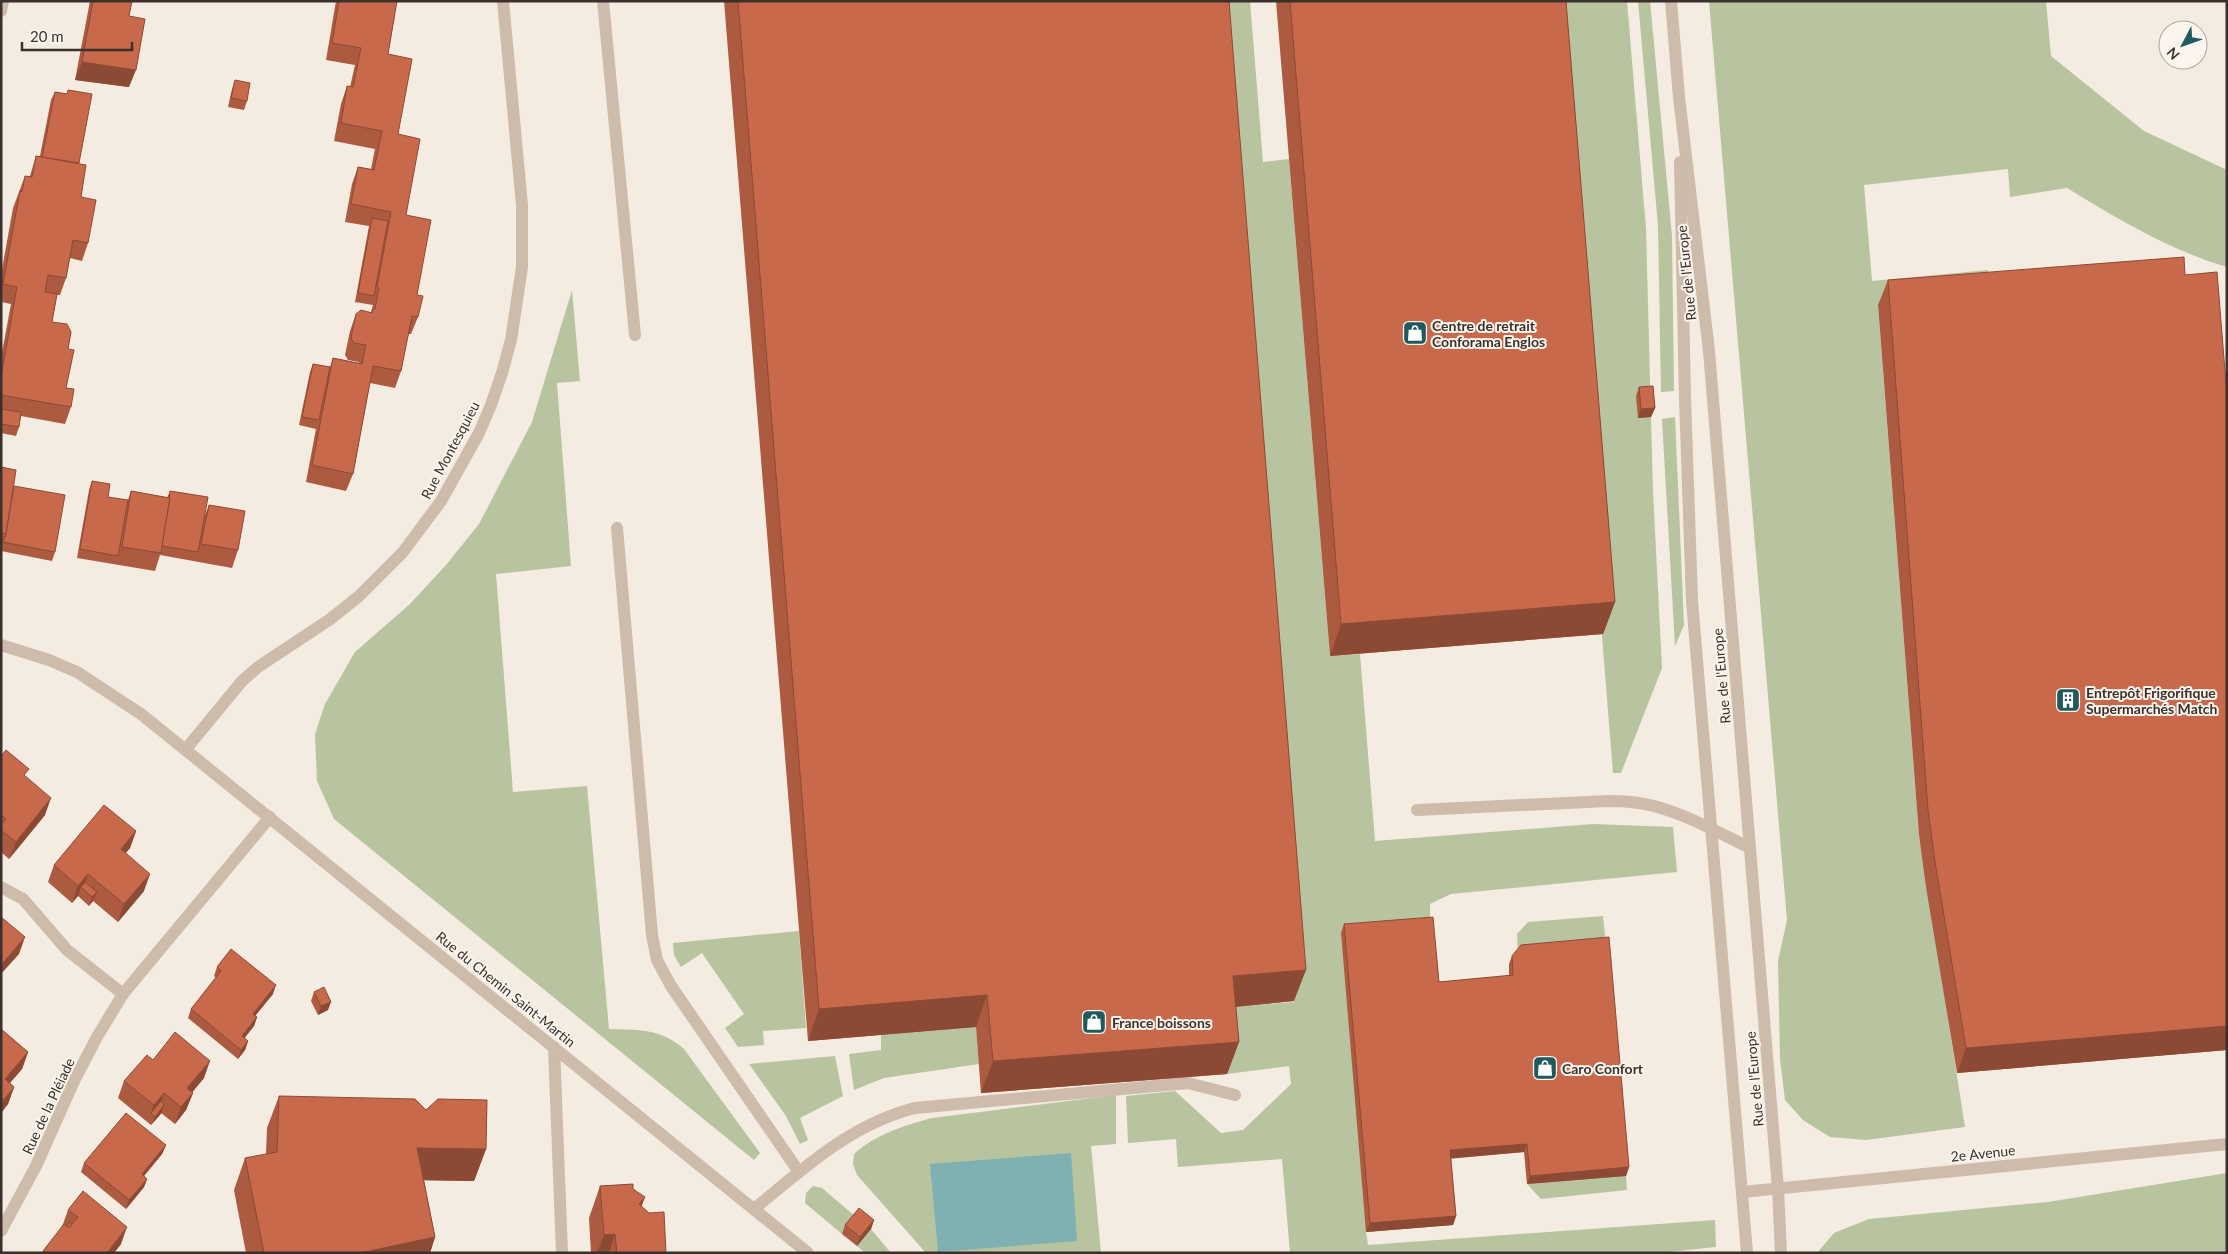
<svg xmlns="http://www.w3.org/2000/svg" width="2228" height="1254" font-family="Lato,sans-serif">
<rect width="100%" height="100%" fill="#f4ebe1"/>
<g fill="#b8c4a0">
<polygon points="1215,1 1250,1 1263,162 1289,159 1330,656 1360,654 1375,841 1593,824 1673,827 1677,872 1451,894 1430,904 1430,925 1366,1232 1368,1245 1715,1220 1716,1247 1658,1253 1290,1253 1282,1159 1178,1167 1176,1139 1128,1143 1126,1096 1175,1091 1221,1133 1243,1130 1291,1084 1289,1066 1227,1074 1222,1008 1294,1002"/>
<polygon points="1551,1 1627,1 1646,229 1653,492 1662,668 1621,773 1613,773"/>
<polygon points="1638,1 1650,1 1672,236 1674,391 1661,392 1658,226"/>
<path d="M1709 1H2046L2051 56 2144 131 2227 170V267C2169 250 2118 219 2067 188L2010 197 2008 169 1864 185 1872 281 1988 270 1991 296 1878 306 1919 835 1965 1127 1866 1140 1830 1137 1803 1120 1785 1100 1780 1059 1778 961 1787 920Z"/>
<path d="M572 290 580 381 557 383 571 566 496 574 513 792 587 786 609 1029C637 1030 661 1028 684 1049L760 1153 754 1160 334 819 317 781 315 734 325 704 355 652 410 604 446 565 479 524 532 422Z"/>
<polygon points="1675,417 1684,625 1675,646 1662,419"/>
<polygon points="1603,916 1606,946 1518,953 1517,934 1528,922"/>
<polygon points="799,931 806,1028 763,1031 764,1045 738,1047 725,1028 744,1014 702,953 681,967 674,955 673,943"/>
<polygon points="976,1027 979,1064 884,1078 854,1090 849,1054 881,1050 881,1035"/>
<polygon points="835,1056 843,1096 800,1118 808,1140 800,1144 786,1116 749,1064"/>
<path d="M1116 1095V1144L1091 1146 1101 1253H926L857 1175 853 1164 854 1154C876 1134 903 1126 932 1118Z"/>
<polygon points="2227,1173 2227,1253 1817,1253 1834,1233 1869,1219 2048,1202"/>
<polygon points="1626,1176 1627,1190 1541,1199 1527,1184"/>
<polygon points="813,1186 822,1188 856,1217 842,1234 805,1203 806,1193"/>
<polygon points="871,1229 891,1253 865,1253 857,1246"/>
</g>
<polygon fill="#7fb0b2" points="1071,1153 1077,1241 938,1252 930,1164"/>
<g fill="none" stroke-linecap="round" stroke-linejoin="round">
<g stroke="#cdbbac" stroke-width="12">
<polyline points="603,1 635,335"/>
<polyline points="617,528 652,935 657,960 671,986 799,1172"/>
<path d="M1417 810 1608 801C1623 801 1639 802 1654 806 1688 815 1719 833 1750 848"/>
<polyline points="554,1047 562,1253"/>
<path d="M754 1209C804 1168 851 1124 915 1108L1188 1083 1235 1095"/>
</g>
<g stroke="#cdbbac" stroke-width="12">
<polyline points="1671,1 1679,97 1709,351 1778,1189 1781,1253"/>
<polyline points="1,11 3,1"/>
<polyline points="1680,162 1685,397 1692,601 1747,1253"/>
<polyline points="1,645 49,660 77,672 141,714 808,1253"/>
<polyline points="186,749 242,681 258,667 329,620 358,597 403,552 441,501 479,433 491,405 502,373 511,340 522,267 522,205 503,1"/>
<polyline points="1,887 23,899 67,950 123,994"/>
<polyline points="1742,1192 2227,1144"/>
<polyline points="1,1231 36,1166 74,1081 97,1037 123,994 270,817"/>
</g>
</g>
<g fill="#ac5a40">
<polygon points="90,1 132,1 129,16 129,87 75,80"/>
<polygon points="336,1 397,1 388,54 398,134 406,215 417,295 418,317 411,334 408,334 401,371 395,388 370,383 353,474 346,491 306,482 316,429 299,425 310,372 313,364 330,367 333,358 359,363 359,362 348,360 345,355 350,331 356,314 371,312 373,305 355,302 369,226 345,222 352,184 358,167 371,169 375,149 334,141 341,104 347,86 350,87 355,65 326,60"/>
<polygon points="724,1 1229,1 1294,1001 1236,1007 1239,1042 1227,1074 981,1093 976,1027 808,1041"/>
<polygon points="1276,1 1566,1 1615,602 1603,634 1330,656"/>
<polygon points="235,80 247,101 244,110 228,107 232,89"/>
<polygon points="68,90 79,163 81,197 88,243 82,261 70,258 66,278 60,295 57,295 52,322 68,349 66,388 71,407 65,424 21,416 19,427 16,436 1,433 1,358 11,304 1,302 1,275 13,208 25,176 30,176 36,156 40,156 51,100 55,92 67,94"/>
<polygon points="2185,275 2227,396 2227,1050 1957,1073 1926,887 1919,835 1878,305 1888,280"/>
<polygon points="1639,387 1655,408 1651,417 1638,418 1636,396"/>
<polygon points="1,467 55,552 52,561 1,551"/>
<polygon points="92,481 108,497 128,500 131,491 167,498 170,491 205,515 209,505 238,550 232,568 160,555 155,571 77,558 89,490"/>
<polygon points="1,756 26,777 45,815 9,859 1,852"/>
<polygon points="136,831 130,848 125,853 144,891 118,922 93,901 89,906 78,896 72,903 48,882 54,865"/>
<polygon points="1344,924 1439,982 1509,976 1509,964 1512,956 1629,1167 1626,1176 1527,1184 1524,1152 1451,1158 1456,1216 1453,1225 1366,1232 1341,933"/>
<polygon points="217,967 273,994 255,1016 257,1017 254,1026 244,1038 248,1041 245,1050 238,1059 188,1018 191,1009 216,978 214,976"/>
<polygon points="314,992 328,1010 318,1015 311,1001"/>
<polygon points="1,1029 28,1052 22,1069 10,1083 14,1087 8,1104 1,1113"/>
<polygon points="153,1060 204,1078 192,1092 193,1093 186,1110 175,1124 161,1113 151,1125 118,1098 124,1081"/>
<polygon points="279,1096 426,1110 486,1149 474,1181 424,1180 435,1237 430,1253 246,1253 234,1190 245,1158 266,1154 267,1128"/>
<polygon points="166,1145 162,1154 144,1176 147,1179 144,1187 126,1209 81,1172 84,1163"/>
<polygon points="600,1186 645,1197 641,1206 666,1253 591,1253 589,1218"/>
<polygon points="68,1210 121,1244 114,1253 42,1253 62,1227"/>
<polygon points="874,1220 871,1229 857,1246 842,1234 845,1225"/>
</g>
<g fill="#8c4a34">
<polygon points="82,62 136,70 129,87 75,80"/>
<polygon points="1655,408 1651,417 1638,418 1641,409"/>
<polygon points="1615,602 1603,634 1330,656 1341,624"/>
<polygon points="51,798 45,815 9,859 16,842"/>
<polygon points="136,831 130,848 114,866 121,849"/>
<polygon points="88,874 83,889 81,887 78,896 72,903 78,886"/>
<polygon points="150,874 144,891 118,922 124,904"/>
<polygon points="97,892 93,901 89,906 92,897"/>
<polygon points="25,937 19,954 1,974 1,965"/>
<polygon points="1306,970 1294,1001 1222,1008 1233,976"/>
<polygon points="276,985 273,994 249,1023 253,1014"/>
<polygon points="987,995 976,1027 808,1041 819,1009"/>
<polygon points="331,1002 328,1010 318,1015 321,1006"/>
<polygon points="257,1017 254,1026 239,1045 242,1036"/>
<polygon points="2227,1026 2227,1050 1957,1073 1966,1048"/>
<polygon points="248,1041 245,1050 238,1059 241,1050"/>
<polygon points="1239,1042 1227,1074 981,1093 993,1061"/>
<polygon points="28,1052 22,1069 1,1093 5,1079"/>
<polygon points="210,1061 204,1078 181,1106 187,1088"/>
<polygon points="14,1087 8,1104 1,1113 1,1107 4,1100"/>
<polygon points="164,1093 158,1110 151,1113 154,1105"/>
<polygon points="193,1093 186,1110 175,1124 181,1107"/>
<polygon points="164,1105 161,1114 151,1125 155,1117"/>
<polygon points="1527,1144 1524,1152 1447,1159 1450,1150"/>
<polygon points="166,1145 162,1154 138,1183 142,1174"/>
<polygon points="417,1148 486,1149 474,1181 405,1180"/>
<polygon points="1629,1167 1626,1176 1527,1184 1530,1176"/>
<polygon points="147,1179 144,1187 126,1209 129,1200"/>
<polygon points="645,1197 633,1229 639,1204"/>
<polygon points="1456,1216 1453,1225 1366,1232 1370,1223"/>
<polygon points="874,1220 871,1229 857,1246 860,1237"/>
<polygon points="127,1227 121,1244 114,1253 107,1253"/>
<polygon points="615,1234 609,1253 597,1253 604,1235"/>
<polygon points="435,1237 430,1253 360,1253"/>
</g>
<g fill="#c8694b" stroke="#8c4a34">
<polygon points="93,1 132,1 129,16 145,19 136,70 82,62"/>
<polygon points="339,1 397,1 388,54 412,59 398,134 420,139 406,215 431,220 417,295 423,296 418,317 412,316 401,371 373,366 353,474 312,465 333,358 362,364 366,345 354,343 351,338 356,314 361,310 372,313 373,309 375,309 379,288 377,287 391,212 351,204 358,167 374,170 382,131 341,123 347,86 353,87 361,48 332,43"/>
<polygon points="738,1 1229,1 1306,970 1233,976 1239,1042 993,1061 987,995 819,1009"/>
<polygon points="1290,1 1566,1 1615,602 1341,624"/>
<polygon points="235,80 250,83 247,101 231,98"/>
<polygon points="68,90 92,94 79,163 42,157 55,92 67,94"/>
<polygon points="36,156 86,165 81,197 96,200 88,243 73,240 66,278 48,275 45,292 57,294 52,322 67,324 71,332 68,349 74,350 66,388 74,389 71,407 1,395 1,377 17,287 3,284 20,191 22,192 25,176 32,177"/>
<polygon points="372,218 388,221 374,296 358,293"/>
<polygon points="2184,257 2185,275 2217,272 2227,396 2227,1026 1966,1048 1935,862 1928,810 1888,280"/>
<polygon points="313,364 330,367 319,420 302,417"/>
<polygon points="1653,386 1655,408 1641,409 1639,387"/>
<polygon points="1,409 21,412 19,427 1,424"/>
<polygon points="1,467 16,470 6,534 1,533"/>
<polygon points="92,481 110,484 108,497 128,500 118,556 80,549"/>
<polygon points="14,486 65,495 55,552 3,542 6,534"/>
<polygon points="131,491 170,498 161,553 122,547"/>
<polygon points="170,491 208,497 198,552 162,546 170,498 169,498"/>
<polygon points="209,505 245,511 238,550 201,544"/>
<polygon points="6,750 29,769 24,775 51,798 16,842 1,830 1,825 6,819 1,815 1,756"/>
<polygon points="104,805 136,831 121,849 150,874 124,904 88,874 78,886 54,865"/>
<polygon points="85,882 97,892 92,897 81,887"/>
<polygon points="1,917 25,937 1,965"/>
<polygon points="1433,917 1439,982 1513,975 1512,956 1521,945 1609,937 1629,1167 1530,1176 1527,1144 1450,1150 1456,1216 1370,1223 1344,924"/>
<polygon points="231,949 276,985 253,1014 257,1017 242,1036 248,1041 241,1050 191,1009 221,971 217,967"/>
<polygon points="324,987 331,1002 321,1006 314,992"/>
<polygon points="1,1029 28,1052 5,1079 14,1087 4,1100 1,1098"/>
<polygon points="175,1032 210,1061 187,1088 193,1093 181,1107 164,1093 154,1105 124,1081 147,1055 153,1060"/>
<polygon points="279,1096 415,1099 426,1110 438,1099 487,1100 486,1149 417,1148 435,1237 360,1253 264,1253 245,1158 277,1152"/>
<polygon points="161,1101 164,1105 155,1117 151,1113"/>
<polygon points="126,1113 166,1145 142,1174 147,1179 129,1200 84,1163"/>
<polygon points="633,1184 633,1189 645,1197 639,1204 649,1213 664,1212 666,1253 617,1253 615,1234 604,1235 600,1186"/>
<polygon points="83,1191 127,1227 107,1253 45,1253 43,1251 64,1224 69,1228 78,1217 68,1210"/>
<polygon points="859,1208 874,1220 860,1237 845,1225"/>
<polygon points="70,1222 72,1224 69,1228 67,1226"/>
</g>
<defs>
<symbol id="shop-square" viewBox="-11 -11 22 22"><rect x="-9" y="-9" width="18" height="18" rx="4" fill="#1f5a5e" stroke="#fbf5ee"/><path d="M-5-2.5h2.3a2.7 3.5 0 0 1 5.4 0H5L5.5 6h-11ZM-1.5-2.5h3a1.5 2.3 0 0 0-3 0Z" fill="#fff"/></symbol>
<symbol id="building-square" viewBox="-11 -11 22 22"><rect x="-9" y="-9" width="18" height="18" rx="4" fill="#1f5a5e" stroke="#fbf5ee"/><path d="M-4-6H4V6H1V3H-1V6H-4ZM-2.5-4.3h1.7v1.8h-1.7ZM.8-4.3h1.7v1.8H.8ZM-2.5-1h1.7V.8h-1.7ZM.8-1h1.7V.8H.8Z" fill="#fff"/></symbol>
</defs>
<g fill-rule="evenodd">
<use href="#shop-square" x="1401" y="319" width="28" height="28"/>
<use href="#building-square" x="2054" y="686" width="28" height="28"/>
<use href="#shop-square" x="1080" y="1008" width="28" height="28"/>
<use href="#shop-square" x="1531" y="1054" width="28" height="28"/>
</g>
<g text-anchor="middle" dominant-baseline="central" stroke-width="4" stroke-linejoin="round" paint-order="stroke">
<g font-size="14" fill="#3b302b" stroke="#fbf5ee">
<text transform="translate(1686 273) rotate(-96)">Rue de l'Europe</text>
<text transform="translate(450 450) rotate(-62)">Rue Montesquieu</text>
<text transform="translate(1721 676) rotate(-95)">Rue de l'Europe</text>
<text transform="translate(506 989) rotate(39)">Rue du Chemin Saint-Martin</text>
<text transform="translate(1754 1079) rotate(-95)">Rue de l'Europe</text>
<text transform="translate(48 1106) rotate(-65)">Rue de la Pléiade</text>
<text transform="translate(1983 1153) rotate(-6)">2e Avenue</text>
</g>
<g font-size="14" font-weight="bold" fill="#3b302b" stroke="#fbf5ee" text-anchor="start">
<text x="1432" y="325">Centre de retrait<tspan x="1432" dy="16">Conforama Englos</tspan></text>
<text x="2086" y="692">Entrepôt Frigorifique<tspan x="2086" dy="16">Supermarchés Match</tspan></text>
<text x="1112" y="1022">France boissons</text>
<text x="1562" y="1068">Caro Confort</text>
</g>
</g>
<rect width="2228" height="1254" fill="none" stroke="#3b302b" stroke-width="5"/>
<g transform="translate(2183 45) rotate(229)"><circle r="24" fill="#fbf5ee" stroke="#aea6a0"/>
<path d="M0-4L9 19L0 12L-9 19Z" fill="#1f5a5e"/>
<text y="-8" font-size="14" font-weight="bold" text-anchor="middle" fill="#3b302b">N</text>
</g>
<path d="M22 42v8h110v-8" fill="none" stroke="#3b302b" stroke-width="2.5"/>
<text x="30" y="42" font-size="15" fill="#3b302b" stroke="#fbf5ee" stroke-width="4" paint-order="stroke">20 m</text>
</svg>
